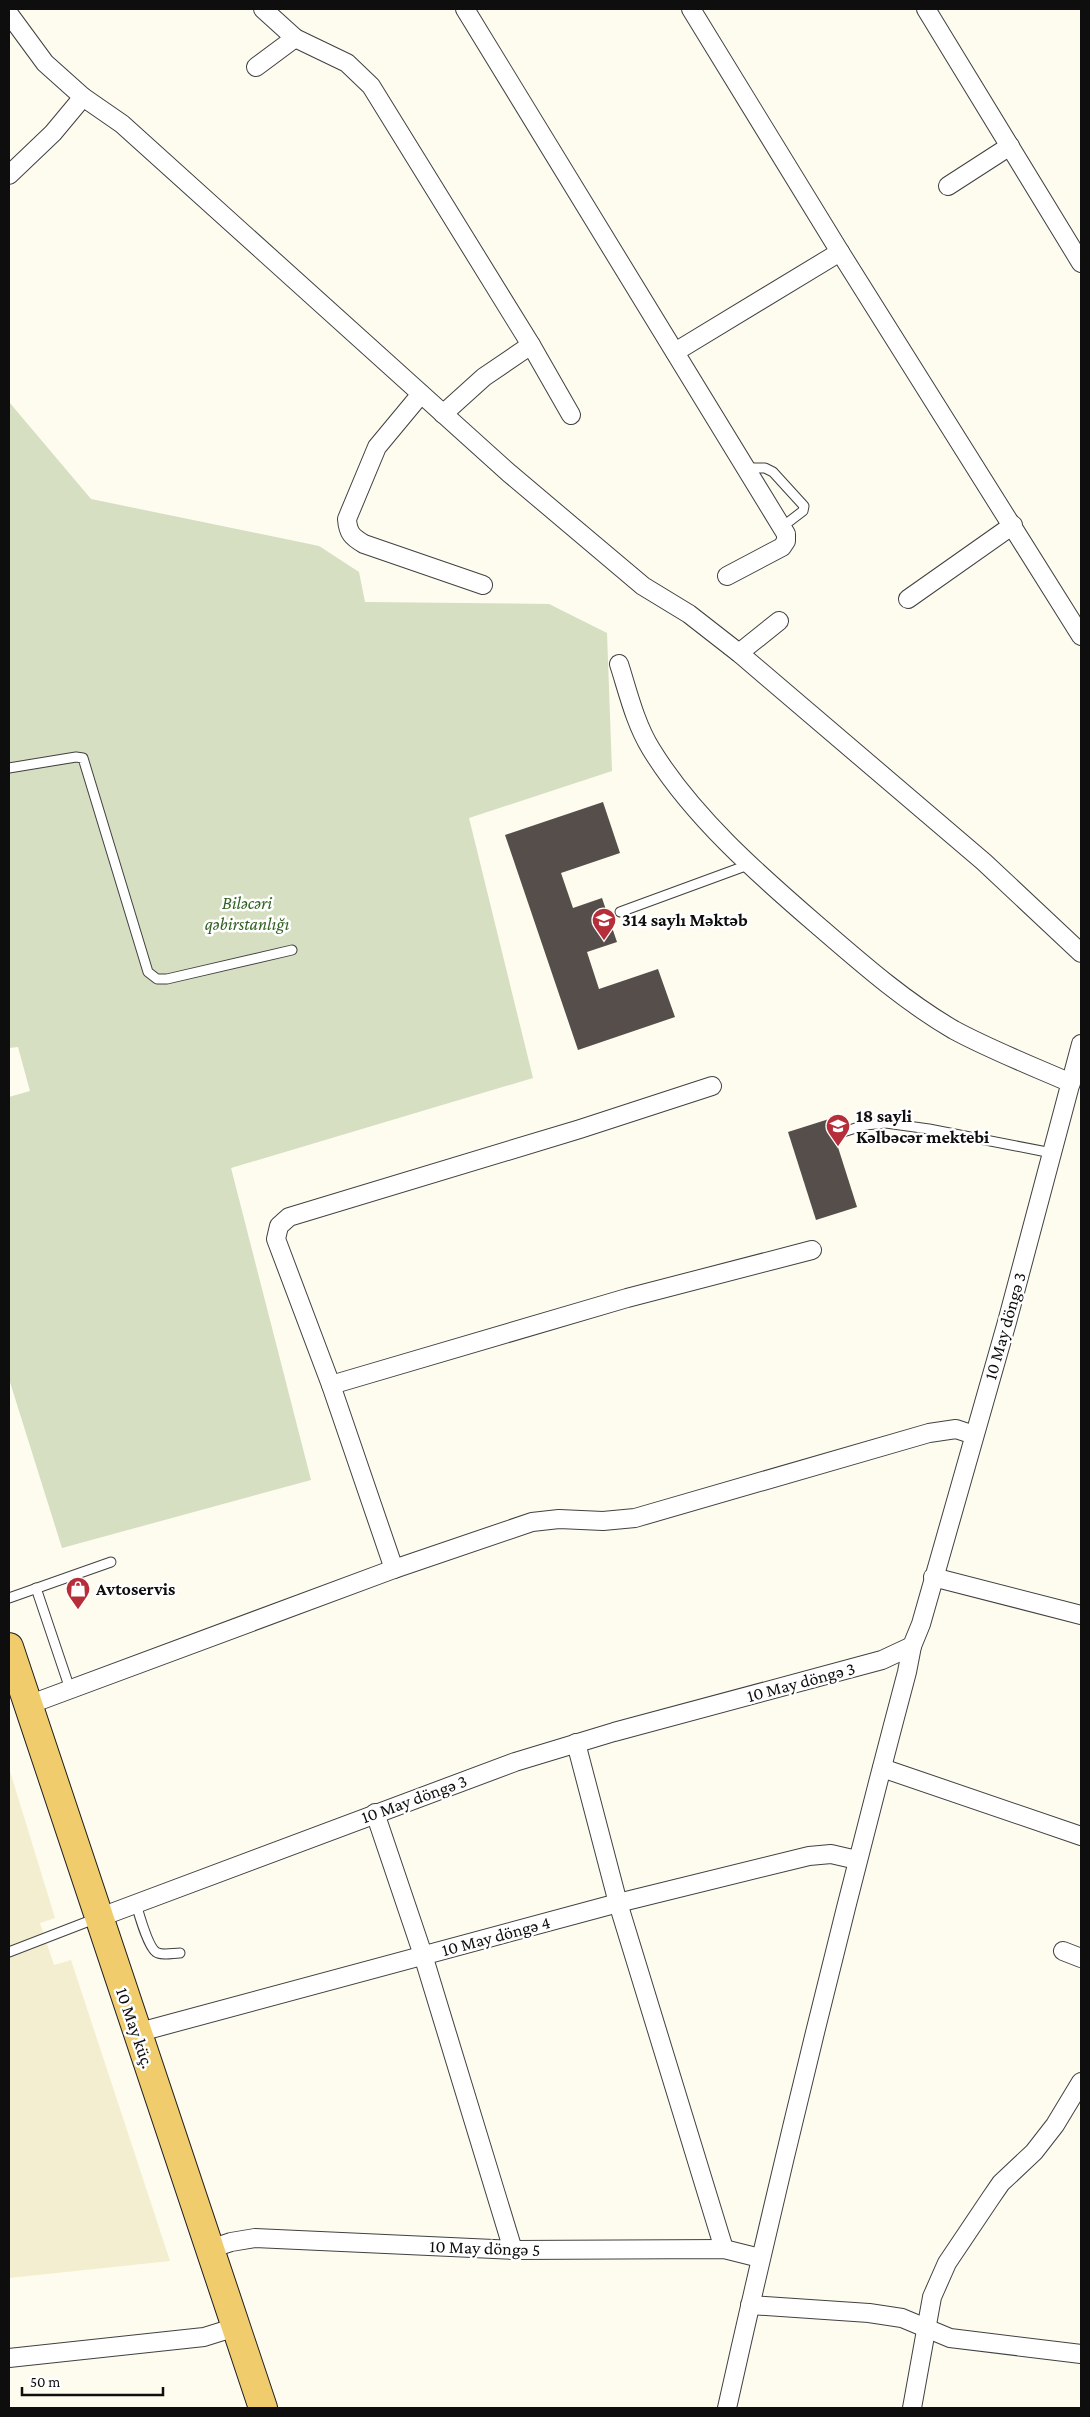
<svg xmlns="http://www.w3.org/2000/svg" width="1090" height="2417" font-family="'Crimson Pro',serif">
<rect width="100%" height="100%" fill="#fefbef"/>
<polygon fill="#f3eed0" points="9,1768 55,1918 40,1923 54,1965 71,1960 170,2261 9,2278"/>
<polygon fill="#d6dfc1" points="9,402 91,499 319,546 359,572 365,602 549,604 607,633 612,771 469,818 533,1078 231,1168 311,1480 62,1548 9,1379 9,1097 30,1091 18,1047 9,1048"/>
<g fill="#564e4b">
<polygon points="603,802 620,853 561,873 573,908 602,898 617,942 587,952 599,989 658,969 675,1017 578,1050 505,835"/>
<polygon points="829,1119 857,1207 816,1220 788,1132"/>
</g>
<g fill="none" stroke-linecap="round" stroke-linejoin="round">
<defs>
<g id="lane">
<polyline points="746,468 765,468 773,472 804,506 803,511 782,527"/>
<polyline points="9,768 76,757 83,758 148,972 157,979 167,979 292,950"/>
<polyline points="620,912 748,865"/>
<polyline points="840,1133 865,1125 886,1123 929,1129 1052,1153"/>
<polyline points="36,1588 70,1689"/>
<polyline points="9,1598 111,1562"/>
<path d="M136 1904C139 1914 148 1947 156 1952 162 1956 173 1953 180 1953"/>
<polyline points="9,1952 97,1918"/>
</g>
<g id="street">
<polyline points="263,9 295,38 347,63 371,86 531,345 484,377 443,414"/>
<polyline points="465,9 786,534 786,541 782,547 727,576"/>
<polyline points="691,9 840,252 1081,636"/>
<polyline points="926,9 1081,263"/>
<polyline points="9,14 45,63 83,97 122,124 509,473 643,586 689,614 739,653 984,862 1081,953"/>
<polyline points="256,67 295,38"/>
<polyline points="9,175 53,133 83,97"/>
<polyline points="948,186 1010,146"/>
<polyline points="531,345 571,415"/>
<polyline points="675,352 840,252"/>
<path d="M421 394 377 447 347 519C348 533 352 537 364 544L483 585"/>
<polyline points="908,599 1013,525"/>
<polyline points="739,653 779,621"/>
<path d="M619 664C628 692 635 723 651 749 692 816 757 873 816 924 860 962 904 1001 954 1030 991 1050 1032 1066 1071 1083"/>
<polyline points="331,1385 627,1298 812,1250"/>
<polyline points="394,1569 331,1385 276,1239 279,1226 289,1217 580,1129 712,1086"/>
<polyline points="933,1577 1081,1615"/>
<polyline points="28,1705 394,1569 532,1522 559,1519 603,1521 635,1518 929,1433 956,1429 974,1435"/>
<polyline points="576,1743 618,1903 724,2249"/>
<polyline points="882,1768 1081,1836"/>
<polyline points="375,1813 423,1955 513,2250"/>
<polyline points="98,1918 515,1762 614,1732 882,1660 912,1646 921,1624 1007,1322 1081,1044"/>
<polyline points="1063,1951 1081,1958"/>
<polyline points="136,2033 618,1903 809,1856 831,1854 857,1860"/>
<polyline points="210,2249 231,2242 255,2238 513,2250 724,2249 760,2258"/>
<polyline points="750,2305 869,2313 902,2318 950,2338 1081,2354"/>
<polyline points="9,2358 204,2337 236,2327"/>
<path d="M727 2408C782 2162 842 1917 907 1672L912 1646"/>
<polyline points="912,2408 932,2297 947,2263 990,2199 1001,2183 1034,2152 1055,2125 1081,2082"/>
</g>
<polyline id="primary" points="9,1647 263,2408"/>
</defs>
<use href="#lane" stroke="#414141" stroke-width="11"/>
<use href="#street" stroke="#414141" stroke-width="20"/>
<use href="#primary" stroke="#1f1f1f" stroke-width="30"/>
<use href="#lane" stroke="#fff" stroke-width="9"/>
<use href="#street" stroke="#fff" stroke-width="18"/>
<use href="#primary" stroke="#f0cc6d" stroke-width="28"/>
</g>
<defs>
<symbol id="school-pin" viewBox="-11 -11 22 30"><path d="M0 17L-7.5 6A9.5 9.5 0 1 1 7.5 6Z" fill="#b52e39" stroke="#fff"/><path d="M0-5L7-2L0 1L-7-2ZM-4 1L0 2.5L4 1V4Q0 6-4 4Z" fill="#fff"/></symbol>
<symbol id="shop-pin" viewBox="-11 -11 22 30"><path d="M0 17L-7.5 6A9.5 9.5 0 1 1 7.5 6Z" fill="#b52e39" stroke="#fff"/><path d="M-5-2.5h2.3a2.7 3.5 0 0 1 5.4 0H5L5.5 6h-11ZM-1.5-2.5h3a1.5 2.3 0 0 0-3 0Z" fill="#fff"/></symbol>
</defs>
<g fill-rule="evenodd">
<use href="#school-pin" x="590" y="906" width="28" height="38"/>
<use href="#school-pin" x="824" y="1112" width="28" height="38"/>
<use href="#shop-pin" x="64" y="1575" width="28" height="38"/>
</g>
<g text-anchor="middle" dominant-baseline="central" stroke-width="5" stroke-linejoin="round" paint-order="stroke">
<g font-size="18" font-style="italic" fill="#316122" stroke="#fff">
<text x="247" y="903">Biləcəri<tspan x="247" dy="21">qəbirstanlığı</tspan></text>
</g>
<g font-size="18" font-weight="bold" fill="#0e0e0e" stroke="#fff" text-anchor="start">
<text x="622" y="920">314 saylı Məktəb</text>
<text x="856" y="1116">18 sayli<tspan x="856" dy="21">Kəlbəcər mektebi</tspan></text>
<text x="96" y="1589">Avtoservis</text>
</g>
<g font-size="18" fill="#0e0e0e" stroke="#fff">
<text transform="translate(1005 1326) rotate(-74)">10 May döngə 3</text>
<text transform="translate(801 1682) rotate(-15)">10 May döngə 3</text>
<text transform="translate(414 1799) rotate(-20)">10 May döngə 3</text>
<text transform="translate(496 1936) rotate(-15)">10 May döngə 4</text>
<text transform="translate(135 2028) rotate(71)">10 May küç.</text>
<text transform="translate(485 2248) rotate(2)">10 May döngə 5</text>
</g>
</g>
<rect width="1090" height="2417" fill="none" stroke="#0e0e0e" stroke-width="20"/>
<path d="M22 2387v8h141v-8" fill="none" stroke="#0e0e0e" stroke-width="2.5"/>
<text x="30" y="2387" font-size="15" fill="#0e0e0e" stroke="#ffffff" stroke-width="4" paint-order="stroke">50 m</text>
</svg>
